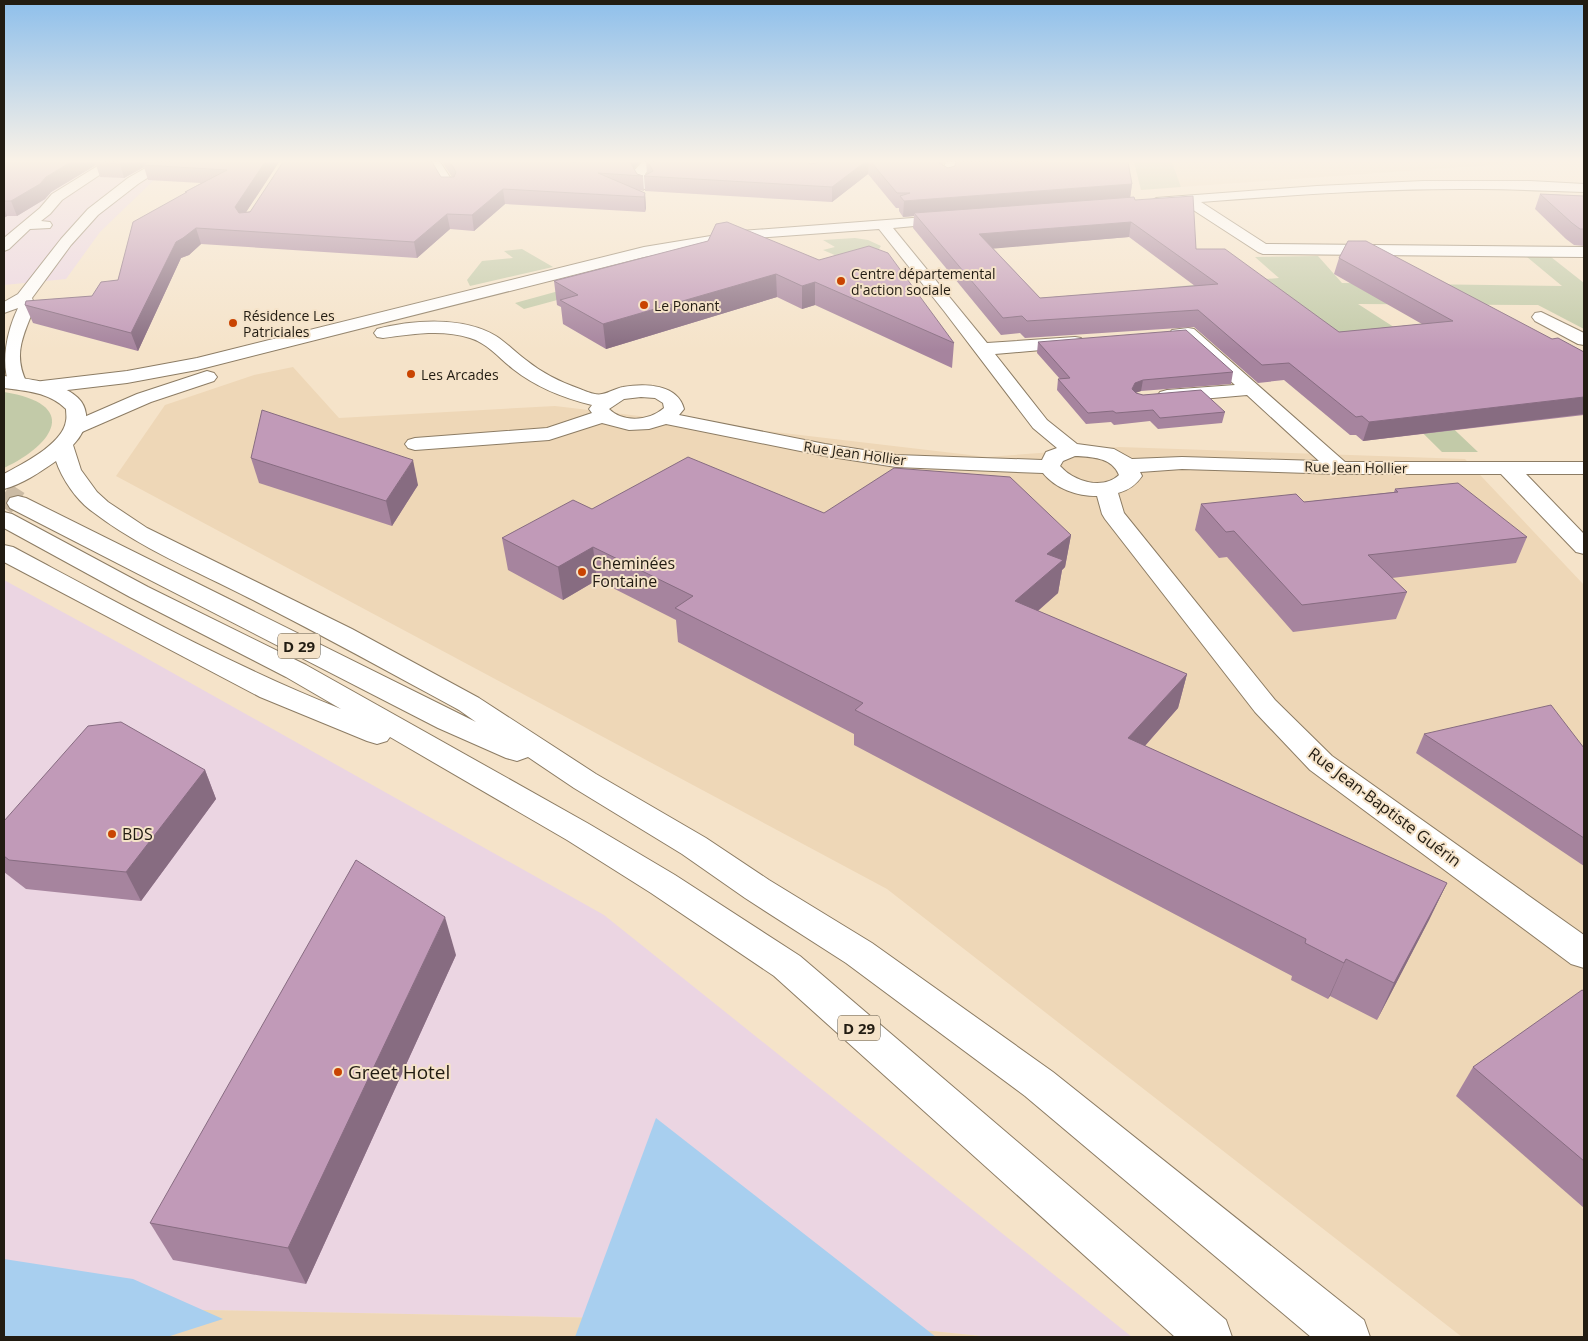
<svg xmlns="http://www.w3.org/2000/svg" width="1588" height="1341" font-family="'Open Sans',sans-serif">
<rect width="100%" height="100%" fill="#f5e3c9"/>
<g fill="#ebd5e2">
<polygon points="4,162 187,162 155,179 100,232 66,279 4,285"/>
<polygon points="4,580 123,645 604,915 1132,1337 990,1337 855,1323 4,1306"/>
</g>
<g fill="#eed7b7">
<polygon points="1172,162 1504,162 1504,164 1181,187"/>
<polygon points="293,367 339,418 555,406 987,457 1119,447 1465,459 1584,585 1584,1337 1462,1337 887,889 116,476 165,405 254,375"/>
<polygon points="4,1306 855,1323 990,1337 4,1337"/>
</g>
<g fill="#c2caa8">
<polygon points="1134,162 1172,162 1181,187 1141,190"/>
<polygon points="855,238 868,240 881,246 879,249 844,259 823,250 835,247 823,240"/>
<polygon points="522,249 553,267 470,286 467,280 482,261 513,258 504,251"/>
<polygon points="1318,256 1342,283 1562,286 1527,257 1551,257 1584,283 1584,329 1538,305 1358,304 1414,340 1365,345 1478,452 1442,452 1286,298 1183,296 1170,287 1279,278 1255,257"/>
<polygon points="584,284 594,290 524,309 515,303"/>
<path d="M4 392C79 404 56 443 4 468Z"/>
</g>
<g fill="#a8cfef">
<polygon points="656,1118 936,1337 575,1337"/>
<polygon points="4,1259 133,1279 223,1319 167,1337 4,1337"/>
</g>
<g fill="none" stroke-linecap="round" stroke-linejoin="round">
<polyline stroke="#cbbba4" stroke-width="24" stroke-dasharray="24 12" stroke-linecap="butt" points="4,494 18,503"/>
<defs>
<g id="minor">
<polygon points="104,162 119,162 62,200 50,214 41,221 50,222 52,225 50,228 30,229 9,249 4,251 4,238 40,208 52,194"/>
<path d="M156 162H172L138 184 98 215 71 245 32 298 35 306C24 334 12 354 27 383L24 387 17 389 10 387C0 363 7 331 18 308L4 313V302L18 294 61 239 88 209 128 178Z"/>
<polygon points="427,162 440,162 457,188 455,191 445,191"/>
<polygon points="642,162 655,162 645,174 652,185 645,189 640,188 631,174"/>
<polygon points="946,162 1047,162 1047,164 1041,168 956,169 952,180 947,181 940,177"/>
<path d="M1423 181H1530L1584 184V192C1549 191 1513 189 1478 189 1386 188 1293 195 1201 202L1266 244 1584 247V257L1263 254 1258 252 1184 204 1156 206 1149 202 1156 198 1317 186Z"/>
<path d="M952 215 957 216 959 219 957 222 893 228 987 343 1075 337 1081 338 1084 342 1081 346 1075 347 995 354 1047 420 1077 444 1114 449 1132 459 1182 457 1319 461 1247 395 1167 402 1160 400 1157 396 1160 392 1167 390 1235 385 1184 339 1172 338 1169 334 1172 330 1188 328 1194 329 1345 462H1584V474H1526L1584 534V554L1576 552 1501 474H1340L1182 469 1140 472 1142 476C1136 485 1129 490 1118 493L1124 513 1275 700 1332 756 1584 935V968L1571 964 1310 770 1255 712 1105 519 1102 514 1097 496C1077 496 1056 489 1043 473L896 467 825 456 666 424 649 429 629 430 602 423 549 440 415 450 408 448 405 444 408 440 415 438 547 428 592 413 589 409 592 405C563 398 536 387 513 369 499 358 487 343 470 338 443 329 411 334 383 338L377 337 374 333 377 329C413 320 463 316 496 336 507 343 516 353 526 360 542 373 560 382 580 389 585 391 596 396 602 394 609 393 616 388 623 387 645 383 678 384 684 409L679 415 825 444 896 455 1042 460 1046 452 1057 448 1033 428 944 311 879 229 741 239 644 257 197 370 127 383 42 393 35 391 32 387 35 383 42 381 127 371 197 358 644 247 741 231ZM641 397 655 398 663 403 664 408C649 421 623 423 609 409L624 399ZM1075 456C1091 457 1112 457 1119 475 1103 490 1074 482 1060 466L1063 461Z"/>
<polygon points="1541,312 1584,333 1584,345 1578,344 1535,321 1532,317 1535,313"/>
<polygon points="207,371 214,373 217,377 214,381 151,402 82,432 75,434 68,432 65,428 68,424 137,394"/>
</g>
<g id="major">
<path d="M4 376C28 379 83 383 86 414 87 426 81 437 73 445L81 470 97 492 108 502 147 528 352 629 479 698 596 774 706 838 769 880 872 943 1053 1072 1364 1320 1370 1337H1311L1025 1096 846 963 745 898 682 854 574 788 528 757 517 761 506 758 438 728 10 508 7 503 10 498 18 496 26 498 476 722 459 710C389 672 320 634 249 598 196 571 140 548 93 512 77 501 62 479 56 461 40 472 23 484 4 489V474C22 464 63 444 66 421 67 417 66 413 66 409 49 392 26 391 4 388Z"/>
<path d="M4 512 12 514 148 587 306 665 589 824 675 875 800 956 1226 1320 1232 1337H1175L774 976 651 893 567 840 390 737 387 741 377 744 367 741 260 697 4 562V545L13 547C120 604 228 664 341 709L286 677 130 597 4 528Z"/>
</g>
</defs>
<use href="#minor" stroke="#8c7c64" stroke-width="2"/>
<use href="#major" stroke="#8c7c64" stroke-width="2"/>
<use href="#minor" fill="#fff" fill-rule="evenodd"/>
<use href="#major" fill="#fff" fill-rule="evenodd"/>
</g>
<g fill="#a6849e" fill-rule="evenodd">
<polygon points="4,162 279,162 246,212 441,177 452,177 442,162 572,162 575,163 576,162 640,162 634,169 637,174 643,176 644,191 639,190 645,193 646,208 645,212 505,204 474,231 450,229 417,258 201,244 189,255 181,258 138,351 33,323 25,305 92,296 118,280 185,193 185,192 201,183 148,180 144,167 124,178 100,177 96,165 51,192 45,199 17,216 7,216 4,218"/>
<path d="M646 162H809L810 164 817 163V162H944L943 165 948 168 1132 184 1130 197 1135 200 1196 249 1339 332 1422 324 1334 274 1339 258 1552 339 1584 352V415L1363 441 1356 435H1350L1284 380 1258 383 1194 327 1025 338 1020 333 1001 335 913 228 914 216 903 217 899 211V208H896L868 174 832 202 645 191 644 176 647 174ZM1129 237 1195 286 1040 298 993 248Z"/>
<polygon points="1540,194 1584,196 1584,246 1574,245 1566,239 1535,209"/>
<polygon points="716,224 954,343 952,368 815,305 802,309 777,297 606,349 563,324 561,307 557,305 554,281 708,241"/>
<polygon points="1038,342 1233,372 1231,384 1141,391 1135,393 1143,395 1225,412 1222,423 1158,429 1150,421 1114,425 1111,422 1086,424 1057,390 1058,379 1060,379 1037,353"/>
<polygon points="251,458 418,485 392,526 259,483"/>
<polygon points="1395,489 1527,537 1516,563 1392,578 1407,592 1396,619 1293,632 1227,557 1219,558 1195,530 1201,504 1304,502 1394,492"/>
<polygon points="592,509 824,513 1071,535 1065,567 1062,570 1058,593 1038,611 1187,674 1178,708 1145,746 1447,883 1429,920 1377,1020 1330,996 1328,999 1291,980 1292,976 854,745 854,734 678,642 676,620 597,580 563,600 508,570 502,538"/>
<polygon points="1424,734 1584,748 1584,866 1416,753"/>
<polygon points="205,770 216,799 141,901 26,889 4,872 4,821"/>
<polygon points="456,955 306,1284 173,1260 150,1223"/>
<polygon points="1584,991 1584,1208 1456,1096 1473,1067"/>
</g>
<g fill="#876c81">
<polygon points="71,162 100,162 95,162 96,165 51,192 45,199 17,216 11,201 46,177"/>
<polygon points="122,162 152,162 143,165 144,167 124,178 120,164"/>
<polygon points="265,162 279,162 239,223 235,207"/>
<polygon points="628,162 640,162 629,174"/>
<polygon points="865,162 869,162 868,174 832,202 832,187"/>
<polygon points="1132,184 1130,199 914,213 914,216 903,217 904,201"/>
<polygon points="503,189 505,204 474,231 472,215"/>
<polygon points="645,193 646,208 645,212 644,197"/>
<polygon points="4,207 7,216 4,218"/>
<polygon points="447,214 450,229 417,258 414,242"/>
<polygon points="1131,222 1129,237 978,250 979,234"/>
<polygon points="196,228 201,244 189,255 181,258 138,351 131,333 176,242"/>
<polygon points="776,274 777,297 606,349 603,324"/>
<polygon points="815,282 815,305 802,309 802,286"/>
<polygon points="1143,380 1141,391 1132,394 1132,389 1135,383"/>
<polygon points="1584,397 1584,414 1363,441 1369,422"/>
<polygon points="413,460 418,485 392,526 386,501"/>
<polygon points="1071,535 1065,567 1062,570 1058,593 1010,635 1015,601 1047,554"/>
<polygon points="593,547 597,580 563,600 558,567"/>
<polygon points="1187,674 1178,708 1120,774 1128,738"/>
<polygon points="205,770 216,799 141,901 126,872"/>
<polygon points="1447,883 1429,920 1377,1020 1394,983"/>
<polygon points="445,917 456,955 306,1284 288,1248"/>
<polygon points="1346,959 1330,996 1328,999 1344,963"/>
</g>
<g fill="#c19ab8" stroke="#876c81" fill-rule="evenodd">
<polygon points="4,162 71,162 46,177 40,184 11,201 4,201"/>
<polygon points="95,162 122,162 120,164"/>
<polygon points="148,162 265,162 235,207 239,213 250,212 283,162 432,162 441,177 454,177 456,172 450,162 572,162 575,163 576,162 630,162 637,174 643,176 598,173 645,193 644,197 503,189 472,215 447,214 414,242 196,228 183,238 176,242 131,333 25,305 26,301 92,296 101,282 118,280 133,222 187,192 185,192 227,170 143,165"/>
<polygon points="648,162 808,162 810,164 817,163 817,162 865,162 832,187 644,176 653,171"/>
<polygon points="871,162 940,162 939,163 948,168 955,166 956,162 1128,162 1132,184 904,201 900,196 910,193 897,193"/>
<polygon points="1540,194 1584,196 1584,229 1580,229 1572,223"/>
<path d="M1193 196 1196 249H1225L1339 332 1453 321 1339 258 1348 241H1366L1552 339 1558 338 1584 352V397L1369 422 1362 416 1356 417 1289 363 1262 365 1198 310 1027 321 1022 316 1003 318 914 213 1134 197 1135 200ZM1131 222 1218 284 1040 298 979 234Z"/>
<polygon points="727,222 819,260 869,246 888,253 954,343 815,282 802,286 776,274 603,324 560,300 578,295 554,281 708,241 716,224"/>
<polygon points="1186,330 1233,372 1143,380 1135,383 1132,389 1136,393 1143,395 1201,390 1225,412 1160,418 1153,410 1116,413 1113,411 1088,413 1058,379 1070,378 1038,342"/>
<polygon points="262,410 413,460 386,501 251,458"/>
<polygon points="688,457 824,513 894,468 1010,477 1071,535 1047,554 1063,560 1015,601 1187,674 1128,738 1447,883 1394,983 1346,959 1344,963 1305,943 1306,939 855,710 863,703 675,608 693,596 593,547 558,567 502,538 573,500 592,509"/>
<polygon points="1458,483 1527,537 1368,555 1407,592 1302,605 1234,531 1226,532 1201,504 1296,494 1304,502 1398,492 1395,489"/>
<polygon points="1551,705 1584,748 1584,838 1424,734"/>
<polygon points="121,722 205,770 126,872 9,860 4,856 4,821 88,726"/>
<polygon points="356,860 445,917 288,1248 150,1223"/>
<polygon points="1582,990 1584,991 1584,1161 1473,1067"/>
</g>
<linearGradient id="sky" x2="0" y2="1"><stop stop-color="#8ebfeb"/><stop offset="0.46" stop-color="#faf2e7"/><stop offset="1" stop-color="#faf2e7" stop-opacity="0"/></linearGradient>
<rect width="1588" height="350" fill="url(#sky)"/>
<g fill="#c94401" stroke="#f5e3c9" stroke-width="2">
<circle cx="841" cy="281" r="5"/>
<circle cx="644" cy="305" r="5"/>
<circle cx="233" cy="323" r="5"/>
<circle cx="411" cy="374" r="5"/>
<circle cx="582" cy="572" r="5"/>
<circle cx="112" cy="834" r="5"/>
<circle cx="338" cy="1072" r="5"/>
</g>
<g text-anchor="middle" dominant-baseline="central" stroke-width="4" stroke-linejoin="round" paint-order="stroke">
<g font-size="14" fill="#221c12" stroke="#f5e3c9" text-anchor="start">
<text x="851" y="273">Centre départemental<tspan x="851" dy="16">d'action sociale</tspan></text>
<text x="654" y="305">Le Ponant</text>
<text x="243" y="315">Résidence Les<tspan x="243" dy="16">Patriciales</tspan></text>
<text x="421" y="374">Les Arcades</text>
</g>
<g font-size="14" fill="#221c12" stroke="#f5e3c9">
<text transform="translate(855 453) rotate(8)">Rue Jean Hollier</text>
<text transform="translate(1356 467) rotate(1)">Rue Jean Hollier</text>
</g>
<g fill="#f5e3c9" stroke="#615849" stroke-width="1">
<rect x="278" y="633.5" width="42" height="25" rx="4"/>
<rect x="838" y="1015.5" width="42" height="25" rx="4"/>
</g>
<g font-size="15" font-weight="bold" fill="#221c12">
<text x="299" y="646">D 29</text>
<text x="859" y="1028">D 29</text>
</g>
<g font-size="16" fill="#221c12" stroke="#f5e3c9" text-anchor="start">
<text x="592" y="563">Cheminées<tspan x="592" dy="18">Fontaine</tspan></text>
<text x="122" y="834">BDS</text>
</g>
<g font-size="16" fill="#221c12" stroke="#f5e3c9">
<text transform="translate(1385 807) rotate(37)">Rue Jean-Baptiste Guérin</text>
</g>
<g font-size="19" fill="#221c12" stroke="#f5e3c9" text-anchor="start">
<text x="348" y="1072">Greet Hotel</text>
</g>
</g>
<rect width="1588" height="1341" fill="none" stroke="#221c12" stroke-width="10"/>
</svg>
